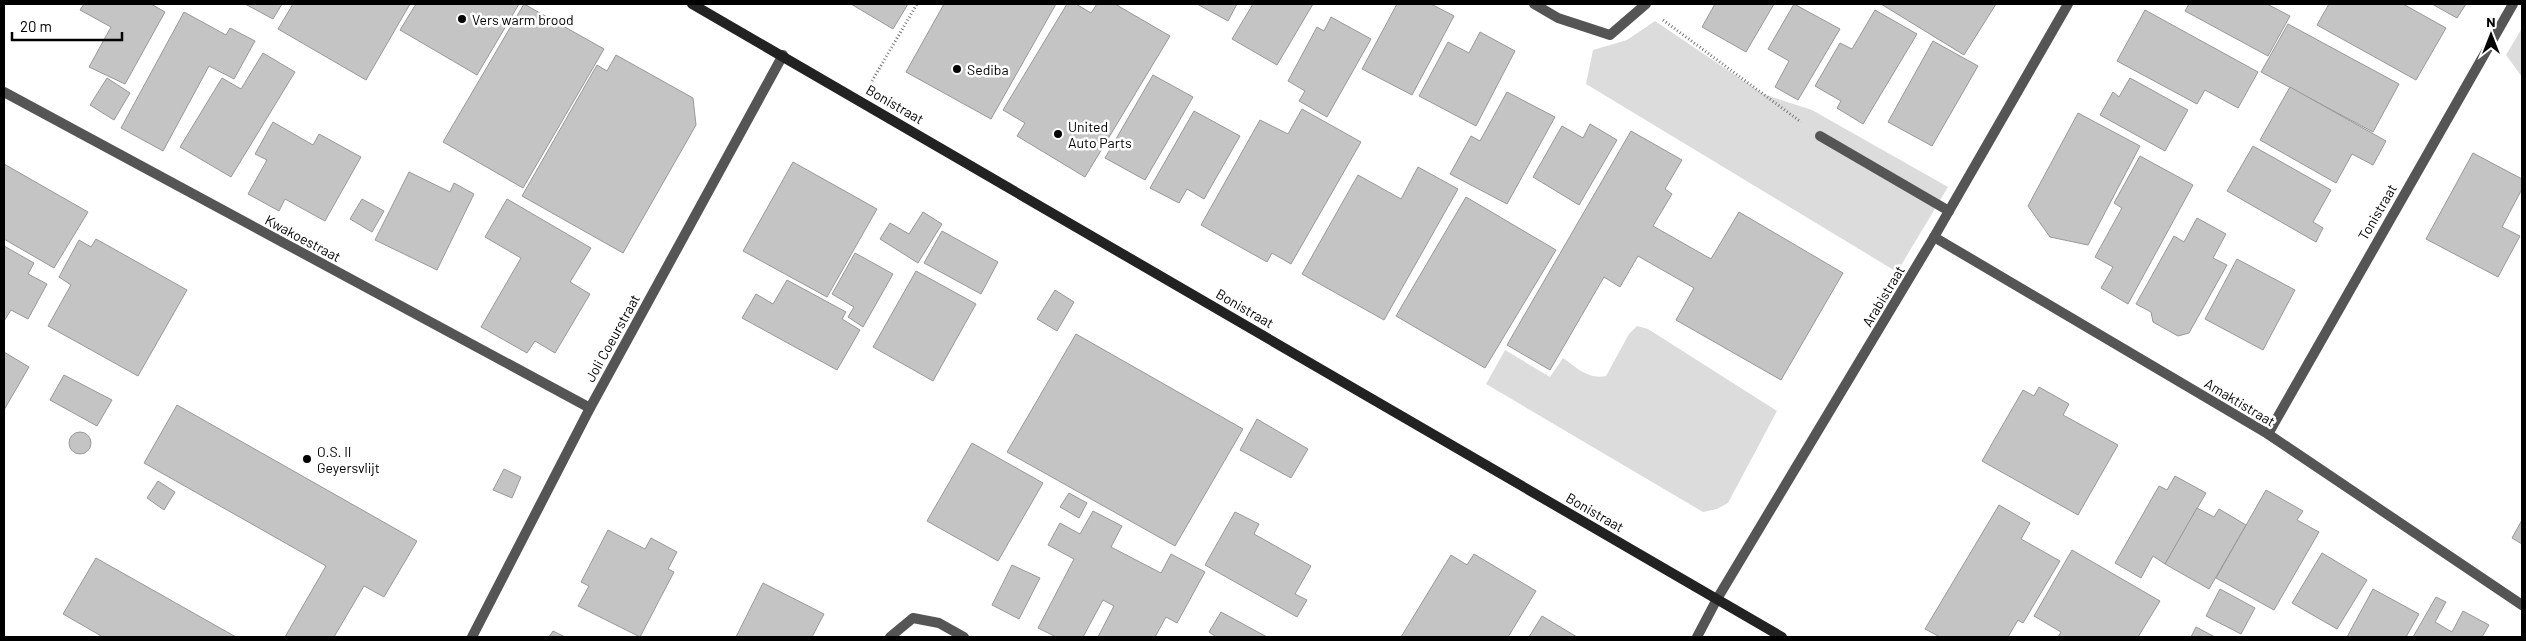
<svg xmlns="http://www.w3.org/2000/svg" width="2526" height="641" font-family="Barlow,sans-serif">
<rect width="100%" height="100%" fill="#fff"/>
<g fill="#dcdcdc">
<polygon points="1655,21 1763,94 1812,110 1948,187 1897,272 1586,84 1593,50 1627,40"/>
<polygon points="2522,28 2522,77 2506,55"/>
<path d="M1637 326 1648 329 1777 411 1728 503 1717 509 1703 512 1486 384 1505 350 1550 377 1563 358C1577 368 1589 380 1606 376L1629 334Z"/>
</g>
<g fill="#c4c4c4" stroke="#999">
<polygon points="84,4 151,4 165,12 125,84 89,67 111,27 80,10"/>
<polygon points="245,4 282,4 273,19"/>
<polygon points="293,4 410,4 366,80 278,29"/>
<polygon points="416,4 519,4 477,75 400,30"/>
<polygon points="524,4 604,49 523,188 443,142"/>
<polygon points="851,4 908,4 893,29"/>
<polygon points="944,4 1056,4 991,119 906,72"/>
<polygon points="1067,4 1076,4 1091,13 1097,4 1115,4 1170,36 1085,177 1017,136 1025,123 1003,110"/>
<polygon points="1197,4 1237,4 1228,21"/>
<polygon points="1253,4 1313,4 1277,65 1232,39"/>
<polygon points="1397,4 1431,4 1454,16 1412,95 1362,69"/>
<polygon points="1715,4 1774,4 1746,52 1702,27"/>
<polygon points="1794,4 1840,29 1798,100 1775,87 1789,61 1768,49"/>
<polygon points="1881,4 1996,4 1964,55"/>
<polygon points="2189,4 2267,4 2290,16 2268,56 2185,11"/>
<polygon points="2329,4 2403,4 2446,28 2416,80 2317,25"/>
<polygon points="2432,4 2466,4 2457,18"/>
<polygon points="1875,10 1917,34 1863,124 1837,108 1841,101 1815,86 1840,43 1852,49"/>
<polygon points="2145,10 2258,72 2238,108 2205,90 2197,104 2117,61"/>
<polygon points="184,12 226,35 230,28 255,41 234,79 209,66 163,151 121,128"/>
<polygon points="1331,17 1371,39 1327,117 1299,101 1305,91 1288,81 1317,27 1324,31"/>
<polygon points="2288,24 2399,84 2373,132 2261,72"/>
<polygon points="1480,32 1515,51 1476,126 1419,96 1448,42 1469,53"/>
<polygon points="1933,41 1978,66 1932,146 1888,122"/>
<polygon points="263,53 295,72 231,177 180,147 222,78 241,89"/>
<polygon points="616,55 693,98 696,125 623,253 522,196 597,65 607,71"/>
<polygon points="1153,75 1193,97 1145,180 1105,158"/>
<polygon points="107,78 130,93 114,120 90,105"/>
<polygon points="2130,78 2188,110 2165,151 2100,115 2113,92 2119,97"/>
<polygon points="2290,87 2386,141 2373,165 2352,154 2336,183 2260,140"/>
<polygon points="1507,92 1555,117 1507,204 1450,174 1471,136 1480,141"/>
<polygon points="1302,109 1361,142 1291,264 1272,253 1267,262 1201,225 1260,120 1288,134"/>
<polygon points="1194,111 1240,136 1204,199 1187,189 1179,203 1150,188"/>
<polygon points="2078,113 2140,146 2088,245 2050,237 2028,206"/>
<polygon points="273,122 313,145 319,134 361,157 325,221 285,199 279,211 248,194 267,160 255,154"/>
<polygon points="1590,124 1617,140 1579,205 1533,177 1562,126 1583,138"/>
<polygon points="1631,131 1682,160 1665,189 1672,194 1653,226 1711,259 1739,212 1843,273 1781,380 1676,320 1694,288 1638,256 1620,287 1604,277 1550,370 1507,345"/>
<polygon points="2253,146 2331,190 2313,222 2323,228 2316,242 2227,191"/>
<polygon points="2473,153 2522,179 2522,189 2502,227 2520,236 2498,277 2426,239"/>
<polygon points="2140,156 2193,185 2128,304 2101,288 2113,267 2095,257 2122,208 2114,203"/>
<polygon points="793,162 877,209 827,297 743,251"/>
<polygon points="4,164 88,212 54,268 4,239"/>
<polygon points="1418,167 1458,189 1384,320 1302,274 1358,175 1401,199"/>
<polygon points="409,172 450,192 454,183 474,194 437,270 375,240"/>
<polygon points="1466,197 1556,250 1485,368 1396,316"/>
<polygon points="362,199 384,211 372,232 350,219"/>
<polygon points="507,199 591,248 570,282 590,294 555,353 535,341 527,353 481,327 521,258 485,237"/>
<polygon points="923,212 942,224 918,263 880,239 890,223 909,234"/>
<polygon points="2197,218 2226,234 2213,258 2227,265 2189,333 2178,336 2153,322 2151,312 2136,304 2174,236 2184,242"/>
<polygon points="942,231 998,262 981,294 924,263"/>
<polygon points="96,239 187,290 138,376 48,326 71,285 59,277 79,240 91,247"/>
<polygon points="4,246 34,263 28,274 47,284 28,319 11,310 4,321"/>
<polygon points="855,253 893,274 863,327 848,317 854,307 832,294"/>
<polygon points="2237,259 2295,290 2263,350 2205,319"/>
<polygon points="916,271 976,304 933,381 873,347"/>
<polygon points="787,280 846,312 842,319 860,330 837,370 742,318 756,294 773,304"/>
<polygon points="1055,290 1074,302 1057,331 1037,319"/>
<polygon points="1076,334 1243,429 1175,546 1007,452"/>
<polygon points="4,352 29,367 4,410"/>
<polygon points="64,375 112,400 97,426 50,400"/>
<polygon points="2039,387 2069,404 2063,415 2118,445 2078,515 1982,461 2023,390 2034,396"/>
<polygon points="177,405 417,541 384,597 364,586 334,637 285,637 326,566 144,463"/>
<polygon points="1257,419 1308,449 1291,478 1240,450"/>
<circle cx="80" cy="443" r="11"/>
<polygon points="972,443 1043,483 998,561 927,521"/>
<polygon points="504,469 521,477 512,498 493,490"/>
<polygon points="2175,476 2206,493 2165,564 2153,556 2141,578 2115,563 2159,486 2167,490"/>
<polygon points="158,481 175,492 164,510 147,498"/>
<polygon points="2266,490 2303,511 2297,520 2319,532 2274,610 2216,578"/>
<polygon points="1069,493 1087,503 1079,518 1060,507"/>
<polygon points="1999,505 2030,523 2021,539 2060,561 2023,623 2018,620 2008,637 1940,637 1925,629"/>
<polygon points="2197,508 2214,517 2219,509 2246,525 2209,589 2165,564"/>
<polygon points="1093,511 1122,526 1111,547 1161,573 1171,554 1205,572 1177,623 1166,617 1155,637 1098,637 1114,606 1103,600 1083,637 1056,637 1038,628 1074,559 1048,545 1060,523 1080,534"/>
<polygon points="1235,512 1259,524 1254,534 1311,566 1295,594 1307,600 1297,617 1205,565"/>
<polygon points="2522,520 2522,544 2512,538"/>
<polygon points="608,530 645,549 651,538 677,552 668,569 674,572 640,637 578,606 589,586 581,582"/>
<polygon points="2072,550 2160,601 2138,637 2058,637 2061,632 2034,616"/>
<polygon points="2322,553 2367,580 2337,629 2292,603"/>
<polygon points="1474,554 1536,591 1508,637 1401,637 1451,555 1467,565"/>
<polygon points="96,558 236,637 103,637 63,614"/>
<polygon points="1012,565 1040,578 1019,619 992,605"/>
<polygon points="763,583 824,614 812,637 736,637"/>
<polygon points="2220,589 2255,608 2241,634 2206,616"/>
<polygon points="2373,589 2419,614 2406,637 2347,637"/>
<polygon points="2436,597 2446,602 2435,622 2452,632 2463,611 2489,625 2482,637 2413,637"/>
<polygon points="1221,612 1267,637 1214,637 1215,636 1209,632"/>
<polygon points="1542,616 1577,637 1529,637"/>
<polygon points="2196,627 2215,637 2191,637"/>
<polygon points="553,631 565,637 549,637"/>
</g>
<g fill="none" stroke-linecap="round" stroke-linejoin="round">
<g stroke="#777" stroke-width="3" stroke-dasharray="1 2.5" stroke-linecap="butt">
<polyline points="1663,20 1801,122"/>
<polyline points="872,81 917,4"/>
</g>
<polyline stroke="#555" stroke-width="10" points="1820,136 1949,211"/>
<g stroke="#555" stroke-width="10">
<polyline points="1534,4 1558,18 1610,35 1646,4"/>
<polyline points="4,92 590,408"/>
<polyline points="1934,237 2268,434 2522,605"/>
<polyline points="2268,434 2513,4"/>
<polyline points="472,637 590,408 783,55"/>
<polyline points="890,637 913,618 939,623 964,637"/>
<polyline points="1697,637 1717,599 1934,237 2068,4"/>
</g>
<polyline stroke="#222" stroke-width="10" points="692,4 1782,637"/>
</g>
<g fill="#000" stroke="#fff" stroke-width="2">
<circle cx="462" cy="19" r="5"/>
<circle cx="957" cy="69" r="5"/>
<circle cx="1058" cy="134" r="5"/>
<circle cx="307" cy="459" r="5"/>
</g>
<g text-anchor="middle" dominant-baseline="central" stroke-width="5" stroke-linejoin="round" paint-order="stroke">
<g font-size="14" fill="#000" stroke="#fff" text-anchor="start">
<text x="472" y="19">Vers warm brood</text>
<text x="967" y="69">Sediba</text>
<text x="1068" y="126">United<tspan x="1068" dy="16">Auto Parts</tspan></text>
<text x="317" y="451">O.S. II<tspan x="317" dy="16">Geyersvlijt</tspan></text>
</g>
<g font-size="14" fill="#000" stroke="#fff">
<text transform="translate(895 104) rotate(30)">Bonistraat</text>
<text transform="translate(2377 212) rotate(-60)">Tonistraat</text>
<text transform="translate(303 238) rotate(28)">Kwakoestraat</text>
<text transform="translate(1883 296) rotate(-59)">Arabistraat</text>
<text transform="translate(1245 308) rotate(30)">Bonistraat</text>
<text transform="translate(612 338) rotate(-61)">Joli Coeurstraat</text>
<text transform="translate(2240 402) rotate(31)">Amaktistraat</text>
<text transform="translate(1595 512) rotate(30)">Bonistraat</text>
</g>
</g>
<rect width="2526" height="641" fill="none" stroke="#000000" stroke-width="10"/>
<g transform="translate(2491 35)" stroke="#ffffff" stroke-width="4" paint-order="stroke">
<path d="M0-4L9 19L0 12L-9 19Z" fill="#000000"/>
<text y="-8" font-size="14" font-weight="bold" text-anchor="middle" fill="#000000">N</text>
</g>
<path d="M12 32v8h110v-8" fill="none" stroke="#000000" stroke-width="2.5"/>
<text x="20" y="32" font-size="15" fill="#000000" stroke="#ffffff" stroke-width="4" paint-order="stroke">20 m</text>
</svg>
